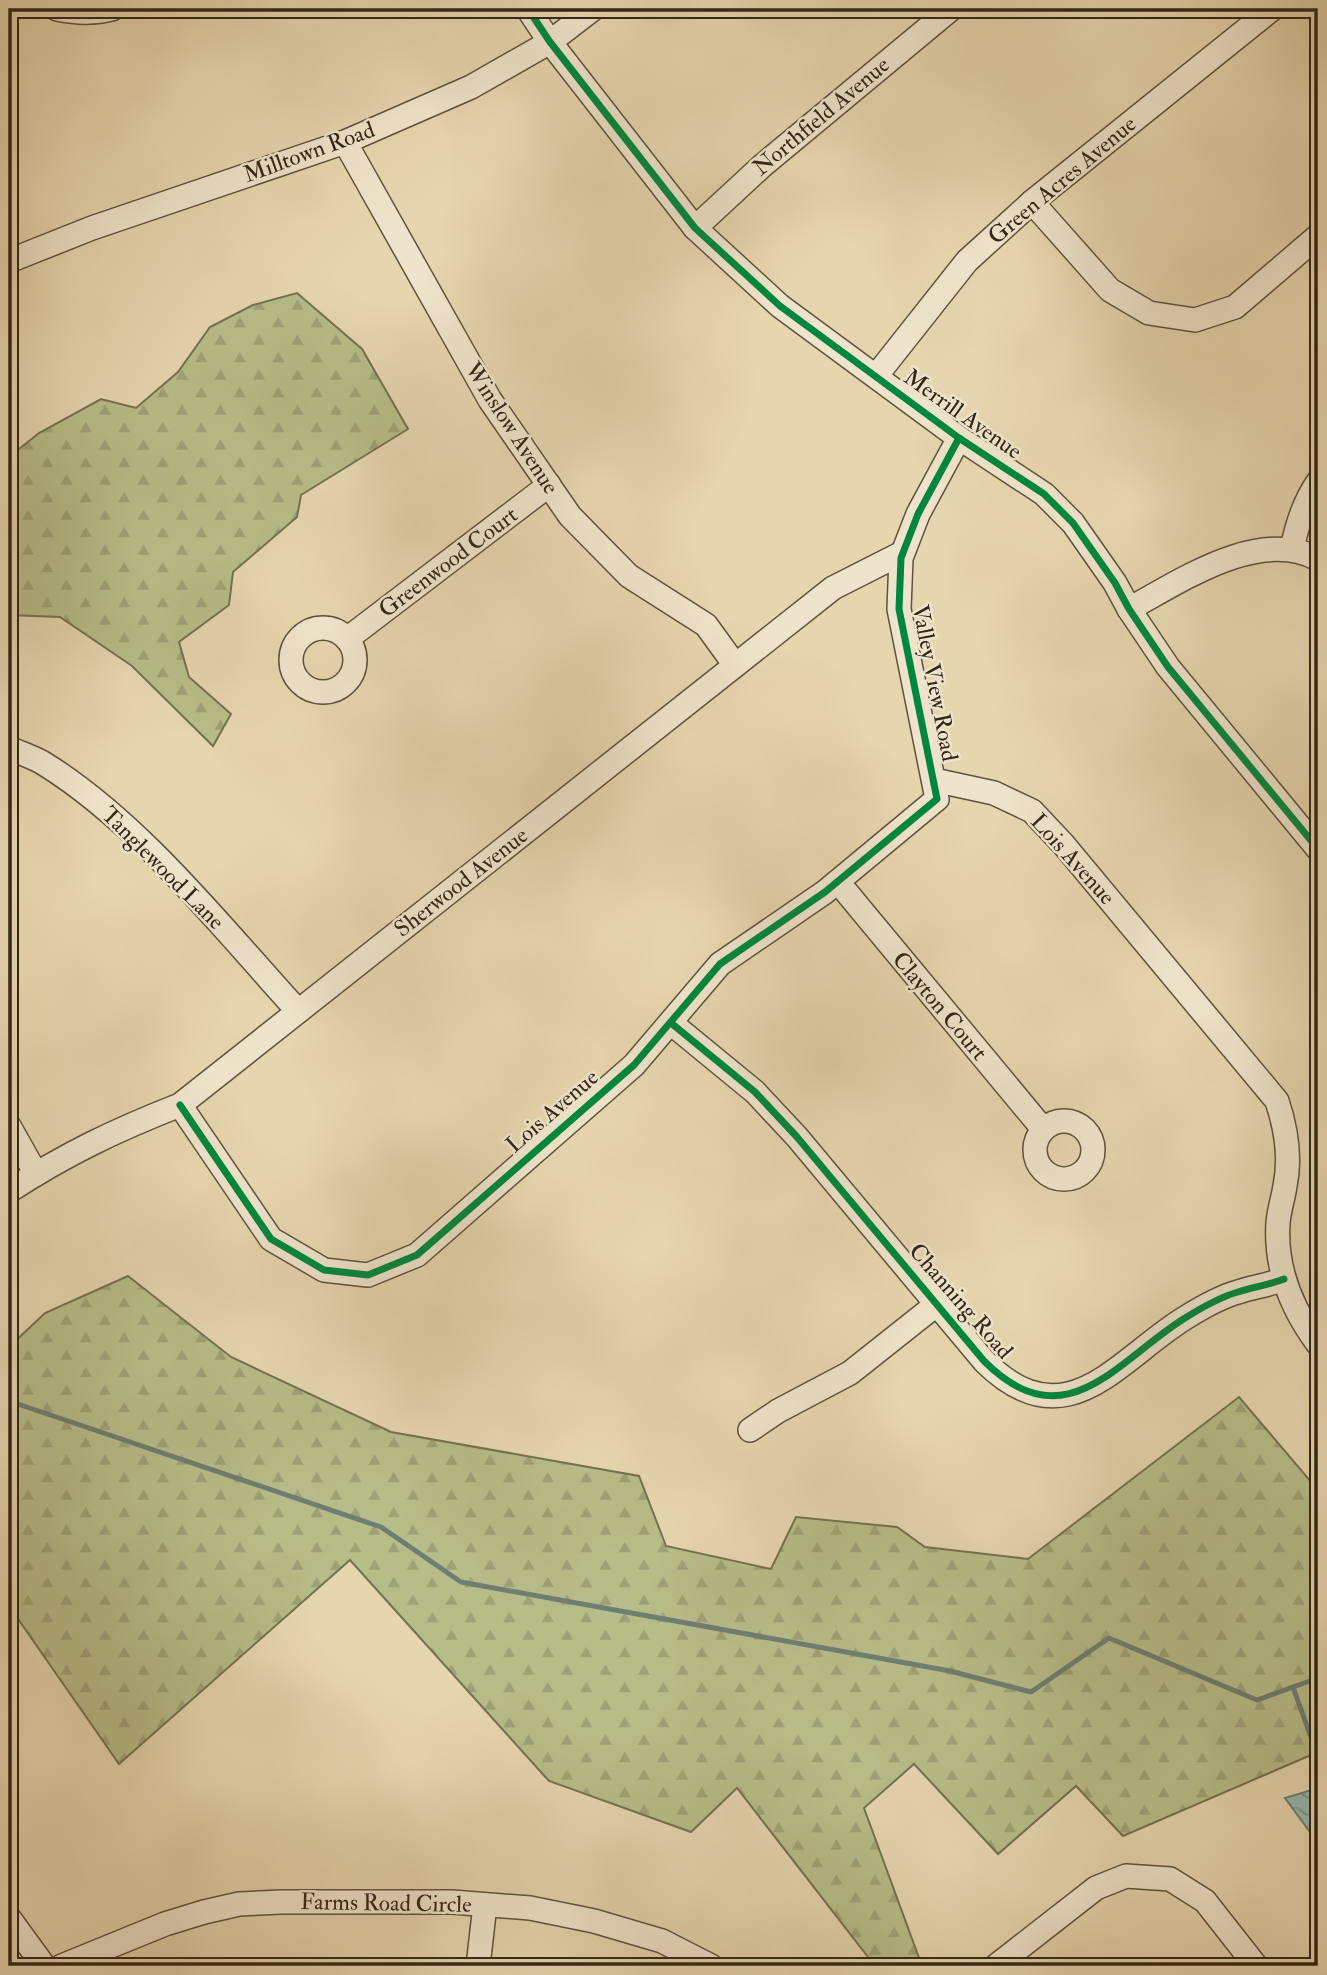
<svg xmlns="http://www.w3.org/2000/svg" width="1327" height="1975" font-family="'IM FELL Double Pica',serif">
<defs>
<pattern id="forest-firs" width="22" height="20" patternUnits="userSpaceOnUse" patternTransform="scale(1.75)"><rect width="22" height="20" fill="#b7bd89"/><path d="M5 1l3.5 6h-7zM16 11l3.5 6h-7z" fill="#9ea276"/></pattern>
<pattern id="water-waves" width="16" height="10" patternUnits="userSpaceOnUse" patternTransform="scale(1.75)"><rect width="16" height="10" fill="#97b8b1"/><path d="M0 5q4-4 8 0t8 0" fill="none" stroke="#7c958f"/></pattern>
</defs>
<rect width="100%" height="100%" fill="#e6d6af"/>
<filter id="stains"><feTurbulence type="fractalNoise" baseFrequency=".00286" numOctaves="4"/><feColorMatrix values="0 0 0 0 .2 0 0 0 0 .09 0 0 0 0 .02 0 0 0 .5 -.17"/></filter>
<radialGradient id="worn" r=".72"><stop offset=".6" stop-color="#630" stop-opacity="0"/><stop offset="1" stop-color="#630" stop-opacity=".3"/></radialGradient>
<g fill="url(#forest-firs)" stroke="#747250" stroke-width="2">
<polygon points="297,293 362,349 408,429 301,495 297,517 233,572 229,605 179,642 189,677 231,714 213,746 132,666 60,617 9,615 9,457 39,433 101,399 136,408 178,372 210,327 253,305"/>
<polygon points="128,1276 231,1357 391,1432 639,1476 666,1546 771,1569 796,1517 897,1527 925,1547 1028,1559 1239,1397 1318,1490 1318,1752 1123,1836 1076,1786 998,1854 914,1764 864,1808 922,1966 875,1966 737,1788 691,1832 549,1781 350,1560 119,1764 9,1606 9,1347 45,1313"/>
</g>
<polygon fill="url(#water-waves)" stroke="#6f7e73" stroke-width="2" points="1318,1788 1318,1843 1285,1798"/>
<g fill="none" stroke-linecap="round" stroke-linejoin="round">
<g stroke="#6f7e73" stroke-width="5">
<polyline points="9,1401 381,1527 461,1582 950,1671 1031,1692 1109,1638 1257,1700 1318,1678"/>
<polyline points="1293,1687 1318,1757"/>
</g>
<defs>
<g id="minor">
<path d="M57 9C76 13 93 14 112 9"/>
<polyline points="528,9 550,42 695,228 780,306 959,438 1044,494 1073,523 1115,583 1129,609 1168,667 1318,849"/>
<polyline points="345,142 490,400 570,516 629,576 706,625 735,665"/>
<polyline points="1032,202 1110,290 1149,313 1195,320 1235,307 1318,236"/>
<polyline points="695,228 762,166 951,9"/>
<polyline points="9,261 92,228 345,142 471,87 550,42 593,9"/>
<polyline points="876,376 967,261 1032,202 1272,9"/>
<path d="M1292 549C1297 524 1304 502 1318 482"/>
<path d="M1129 609C1181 581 1259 527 1318 559"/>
<circle cx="323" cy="660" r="32"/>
<polyline points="347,639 549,485"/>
<path d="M9 748C20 753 33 757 43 763 139 822 222 928 298 1011"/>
<path d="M934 780 994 793 1032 811 1064 845 1277 1101C1286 1128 1291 1157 1285 1186 1283 1199 1279 1210 1278 1223 1275 1268 1292 1309 1318 1344"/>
<polyline points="838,882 1043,1129"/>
<path d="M671 1023 755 1092 797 1137 984 1361C1066 1443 1117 1360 1185 1318 1201 1308 1220 1297 1238 1292 1253 1287 1269 1285 1284 1279"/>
<polyline points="180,1105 271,1239 324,1270 368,1275 417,1255 634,1065 720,964 825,892 937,799 899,609 901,558 918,514 959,438"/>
<circle cx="1064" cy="1150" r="29"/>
<polyline points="9,1126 36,1174"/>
<path d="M9 1191C66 1154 116 1130 180 1105L833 588 902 553"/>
<polyline points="750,1430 778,1411 850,1373 937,1304"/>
<polyline points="9,1918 44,1966"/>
<polyline points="62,1966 165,1924 204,1912 239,1904 281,1902 452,1902 530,1908 594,1921 662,1941 711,1966"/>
<polyline points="478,1966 485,1905"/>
<polyline points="996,1966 1096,1888 1126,1876 1170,1879 1205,1901 1256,1966"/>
</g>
</defs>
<use href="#minor" stroke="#5f523d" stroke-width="26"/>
<use href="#minor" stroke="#efe4cb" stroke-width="23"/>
<defs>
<g id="cycleway">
<polyline points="528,9 550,42 695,228 780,306 959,438 1044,494 1073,523 1115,583 1129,609 1168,667 1318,849"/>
<path d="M671 1023 755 1092 797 1137 984 1361C1066 1443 1117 1360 1185 1318 1201 1308 1220 1297 1238 1292 1253 1287 1269 1285 1284 1279"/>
<polyline points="180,1105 271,1239 324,1270 368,1275 417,1255 634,1065 720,964 825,892 937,799 899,609 901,558 918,514 959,438"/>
</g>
</defs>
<use href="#cycleway" stroke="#efe4cb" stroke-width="11"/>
<use href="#cycleway" stroke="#00873e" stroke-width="7"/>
</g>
<g text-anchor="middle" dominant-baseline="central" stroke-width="5" stroke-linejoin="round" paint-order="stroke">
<g font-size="23" fill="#322617" stroke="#efe4cb">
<text transform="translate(821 116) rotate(-40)">Northfield Avenue</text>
<text transform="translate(309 152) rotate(-20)">Milltown Road</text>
<text transform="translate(1062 180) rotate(-40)">Green Acres Avenue</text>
<text transform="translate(963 414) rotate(35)">Merrill Avenue</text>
<text transform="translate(512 428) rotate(57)">Winslow Avenue</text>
<text transform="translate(448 562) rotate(-37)">Greenwood Court</text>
<text transform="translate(935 683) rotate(79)">Valley View Road</text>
<text transform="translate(1073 859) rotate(48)">Lois Avenue</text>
<text transform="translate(163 868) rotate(45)">Tanglewood Lane</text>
<text transform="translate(461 882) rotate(-38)">Sherwood Avenue</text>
<text transform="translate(940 1006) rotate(50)">Clayton Court</text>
<text transform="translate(552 1111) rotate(-41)">Lois Avenue</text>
<text transform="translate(961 1301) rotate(49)">Channing Road</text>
<text transform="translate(386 1903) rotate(1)">Farms Road Circle</text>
</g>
</g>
<rect width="1327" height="1975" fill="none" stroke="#e6d6af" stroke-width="35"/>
<rect x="10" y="10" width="1306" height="1954" fill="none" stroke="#322617" stroke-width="3.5"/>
<rect x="18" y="18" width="1292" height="1940" fill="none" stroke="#322617" stroke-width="2"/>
<rect width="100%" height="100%" filter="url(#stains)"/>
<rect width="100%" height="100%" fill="url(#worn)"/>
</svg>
